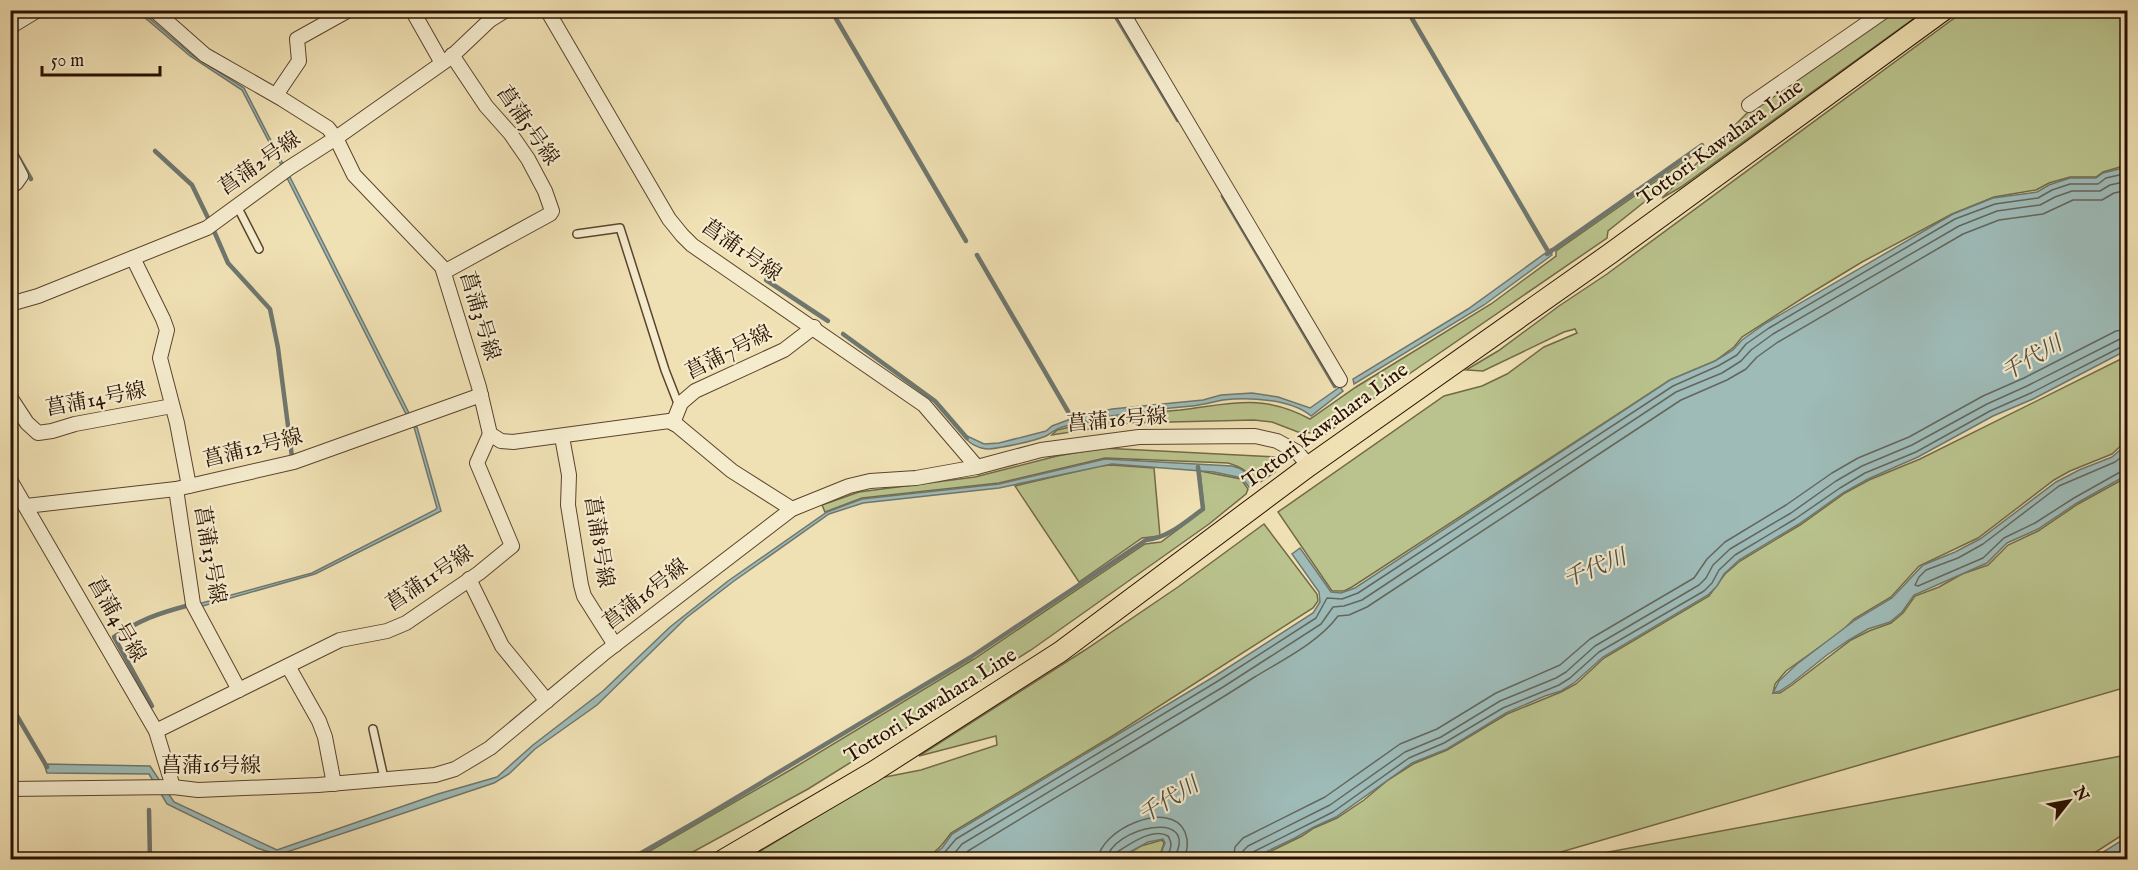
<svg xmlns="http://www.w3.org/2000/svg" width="2138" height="870" font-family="'IM FELL English','Noto Serif JP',serif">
<rect width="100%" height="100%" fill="#f0e1b4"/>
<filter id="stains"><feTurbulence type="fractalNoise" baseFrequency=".00333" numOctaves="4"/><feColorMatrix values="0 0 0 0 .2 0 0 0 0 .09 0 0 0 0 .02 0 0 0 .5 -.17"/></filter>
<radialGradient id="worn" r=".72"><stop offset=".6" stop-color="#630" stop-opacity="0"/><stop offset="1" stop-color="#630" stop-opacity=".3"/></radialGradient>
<g fill="#bac38d" stroke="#726a46" stroke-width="1.5">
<polygon points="1889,11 1924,11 1681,187 1662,198 1754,106"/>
<polygon points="1964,11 2127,11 2127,165 2103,172 2096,177 2070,177 2049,183 2036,190 1994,197 1952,214 1862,262 1806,296 1742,337 1734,347 1715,361 1670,380 1352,587 1344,591 1332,591 1278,512 1444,396 1482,386 1507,374 1544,347 1577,333 1575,329 1564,332 1483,371 1466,370 1498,351 1559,306 1607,274"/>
<path d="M1693 155 1653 195 1608 231 1607 238 1377 396 1326 434 1298 432 1272 422 1254 420 1129 423 1052 435 1057 430C1074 426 1090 421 1107 418 1131 414 1156 412 1180 410 1231 404 1262 393 1310 419L1356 387 1491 304 1556 256V251Z"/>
<polygon points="2127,356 2127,440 2112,454 2070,471 2054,480 1978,538 1919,566 1891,597 1854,619 1842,631 1786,671 1775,684 1773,693 1780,693 1792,685 1851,640 1869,631 1891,623 1903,613 1915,596 1939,587 1962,574 1988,565 2008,545 2038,531 2078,504 2127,477 2127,687 1537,859 1255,859 1302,836 1314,828 1337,818 1364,800 1388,780 1413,764 1447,750 1507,714 1561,692 1576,684 1604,658 1709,596 1725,574 1740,561 1800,525 1845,493 1869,480 1920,459"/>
<path d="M1102 448 1275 457V472L1256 485C1249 472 1242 467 1228 463L1105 458 999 483 862 498 825 512 822 505 859 492 975 477 1057 456Z"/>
<polygon points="1111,465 1154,468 1160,536 1142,538 1079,582 1015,486 1099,466"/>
<polygon points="1200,471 1241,479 1248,489 1246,494 1209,524 1031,650 808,789 680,859 636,859 792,769 974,659 1145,544 1161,542 1204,510"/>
<path d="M1264 524 1317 594 1318 601 1313 608 1114 735 951 833C943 844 936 853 925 859L746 860 880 778 921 770 997 745 996 736 919 756 1085 650 1178 587Z"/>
<polygon points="2127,755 2127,832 2085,859 1571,859"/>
<polygon points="1162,840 1164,843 1161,852 1153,859 1119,859 1141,846"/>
</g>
<g fill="#9ebbb8" stroke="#6f776e" stroke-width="1.5">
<polygon points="137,11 141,11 192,55 244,88 284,166 282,167 242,90 190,56"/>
<polygon points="2127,167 2127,350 2033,399 1993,416 1918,457 1868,479 1843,493 1799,524 1739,560 1724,574 1717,586 1708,595 1603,657 1574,683 1561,691 1545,696 1506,713 1447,749 1412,763 1336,817 1314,827 1295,838 1251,859 1154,859 1161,853 1165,843 1163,839 1148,842 1117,859 929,859 942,848 952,834 1215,676 1313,613 1320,602 1319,592 1292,554 1300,548 1331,592 1341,593 1355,588 1670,380 1715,361 1733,350 1742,340 1766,323 1953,214 1993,198 2037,192 2049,185 2070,178 2096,178 2103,173"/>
<polygon points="290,177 409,413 406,414 287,178"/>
<polygon points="1551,249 1552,255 1484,305 1354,384 1353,379 1468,309"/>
<path d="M1340 387 1343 391 1311 416C1291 399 1249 397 1223 400 1213 402 1203 405 1192 406 1148 410 1105 415 1062 427 1055 429 1052 433 1046 436 1035 441 1001 448 989 449 979 449 967 443 963 434L984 444 999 443 1046 431 1052 426 1068 420 1112 409 1203 400 1221 395 1252 393 1278 397 1310 408Z"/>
<polygon points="414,427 417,427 441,511 315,574 199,607 198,604 312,573 435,510 437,508"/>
<polygon points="2127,444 2127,475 2077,503 2038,529 2007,543 1987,563 1914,595 1902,612 1890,622 1868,629 1849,640 1827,655 1792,683 1780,691 1773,693 1779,681 1797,664 1855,620 1892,598 1923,565 1955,552 1980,539 2056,482 2079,470 2112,457"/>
<path d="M1105 459 1232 466C1243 468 1250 475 1255 484L1249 487 1242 478 1214 472 1112 464 999 488 863 503 829 514 734 581 686 618 597 705 535 749 509 774 494 783 278 855 257 848 167 804 149 774 47 773 44 764 150 766 174 802 277 850 438 794 497 777 533 745 603 691 670 627 728 581 827 512 862 499 999 484Z"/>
<polygon points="2127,837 2127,859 2092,859"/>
</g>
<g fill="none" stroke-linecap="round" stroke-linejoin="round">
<g stroke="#64665c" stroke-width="1.5">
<polyline points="2128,452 2115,462 2059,486 1983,544 1958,558 1926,570 1919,577 1915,585 1918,586 1983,558 2004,538 2035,523 2074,498 2122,471 2128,470"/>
<polyline points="938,860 956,839 1218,681 1316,618 1327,598 1342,599 1358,593 1673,386 1718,366 1737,355 1746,344 1769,328 1955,219 1995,204 2038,198 2052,190 2070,184 2098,184 2106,178 2128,173"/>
<polyline points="949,860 962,844 1223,687 1321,624 1333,607 1344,606 1362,600 1676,392 1722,373 1741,361 1751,350 1773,334 1959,226 1997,211 2040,205 2055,197 2072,191 2100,191 2110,185 2128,181"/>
<path d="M961 860 968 851C1062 792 1160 738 1253 678 1282 660 1318 643 1338 616L1349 615 1367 607 1681 400 1727 380 1746 369 1757 357 1778 342 1963 234 1999 220 2043 214 2073 200H2102L2114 193 2128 190"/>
<path d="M1098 860C1099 830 1170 798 1185 832 1189 842 1188 851 1183 860"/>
<path d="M1107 860C1109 828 1204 806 1173 860"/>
<path d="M1115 860 1117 852C1130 844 1153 827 1168 836 1174 845 1170 853 1163 860"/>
<polyline points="1233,860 1235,847 1243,838 1325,797 1400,744 1437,729 1496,693 1560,665 1590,639 1694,578 1707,559 1725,542 1786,505 1832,473 1858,458 1909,437 1983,396 2024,378 2116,331 2128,329"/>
<polyline points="1242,860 1243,851 1248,846 1330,805 1405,752 1441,737 1500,701 1556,678 1566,672 1595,646 1699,585 1706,578 1713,565 1730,549 1791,513 1836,481 1862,466 1912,445 1987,404 2027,386 2120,339 2128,338"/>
<polyline points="1249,860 1253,852 1333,812 1409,758 1444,743 1503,708 1559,685 1570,678 1599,652 1704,591 1712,583 1719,570 1735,555 1795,519 1840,488 1865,473 1916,452 1990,411 2031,393 2123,346 2128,345"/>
</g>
<g stroke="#6f776e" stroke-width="4.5">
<polyline points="831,10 966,241"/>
<polyline points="1112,10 1178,120"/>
<polyline points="1407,10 1549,253"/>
<polyline points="10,143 31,179"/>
<polyline points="155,151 192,185 209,220"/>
<polyline points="1223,196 1335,386"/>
<polyline points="214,231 228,263 270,309 278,348 292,457"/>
<polyline points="1547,254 1702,145"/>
<polyline points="977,255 1073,420"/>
<polyline points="766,280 828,321"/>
<polyline points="843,334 935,401 967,438"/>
<polyline points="10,704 47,767"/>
<path d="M152 706 114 637C140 620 156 614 186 606"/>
<polyline points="149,810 150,860"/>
<path d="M629 860 699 820 971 657 1146 540C1168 538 1185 522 1203 509L1198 467"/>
</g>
<defs>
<g id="service">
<polyline points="237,206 259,249"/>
<polyline points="577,234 620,228 665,370 679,406"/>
<polyline points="373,729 384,778"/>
</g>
<g id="minor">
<polyline points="154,10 205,55 282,99 328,128 336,138 354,175 442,267 479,387 490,434 501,441 513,442 669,421 678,426 732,471 792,509"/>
<polyline points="412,10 442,63"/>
<polyline points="547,10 669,219 682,235 692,245 924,405 977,467"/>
<polyline points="1121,10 1340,380"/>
<polyline points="10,27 38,10"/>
<polyline points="276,95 299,61 297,39 349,10"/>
<polyline points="1749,105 1886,10"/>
<polyline points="10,155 21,176 16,183 10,187"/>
<polyline points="133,258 163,319 167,330 160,358 177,423 189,486"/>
<polyline points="444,272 550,214 552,211 545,191 528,159 510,133 486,106 452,55"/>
<polyline points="10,304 38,296 207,228 289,168 336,138 451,57 490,20 506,10"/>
<polyline points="10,397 27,423 38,433 52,431 75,424 172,406"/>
<polyline points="673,423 681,403 695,391 784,350 814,327"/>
<polyline points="562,437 569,475 568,505 581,585 584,596 615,645"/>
<polyline points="10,480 156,731 173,787"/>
<polyline points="176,489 193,604 239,690"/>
<polyline points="26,506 176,489 294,462 481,395"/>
<polyline points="469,579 502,646 547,701"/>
<polyline points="288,666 319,721 325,737 334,784"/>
<polyline points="156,731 340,640 387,631 406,623 479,573 512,546 477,463 490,434"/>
<polyline points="10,789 173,787 198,790 318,785 435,775 455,769 490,748 603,654 792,509 849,486 870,481 916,478 977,467 1041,450 1139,437 1255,436 1277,441 1297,452 1309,466"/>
</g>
<polyline id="primary" points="723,860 873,772 1060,652 1309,466 1611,253 1944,10"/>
</defs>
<use href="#service" stroke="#5b442d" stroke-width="10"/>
<use href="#minor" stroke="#5b442d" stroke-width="16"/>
<use href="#primary" stroke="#291000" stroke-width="22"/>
<use href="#service" stroke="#f5ecce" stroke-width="7"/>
<use href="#minor" stroke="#f5ecce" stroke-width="14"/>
<use href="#primary" stroke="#f0e1b4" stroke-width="20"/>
</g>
<g text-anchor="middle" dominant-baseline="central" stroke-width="4.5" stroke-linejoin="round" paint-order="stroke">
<g font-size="21" fill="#291000" stroke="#f5ecce">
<text transform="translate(527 126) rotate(55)">菖蒲5号線</text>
<text transform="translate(1721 143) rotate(-36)">Tottori Kawahara Line</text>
<text transform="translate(260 164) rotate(-35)">菖蒲2号線</text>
<text transform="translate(741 251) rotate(35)">菖蒲1号線</text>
<text transform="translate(479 316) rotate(73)">菖蒲3号線</text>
<text transform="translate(729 353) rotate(-27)">菖蒲7号線</text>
<text transform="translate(96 400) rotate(-11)">菖蒲14号線</text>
<text transform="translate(1117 421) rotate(-5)">菖蒲16号線</text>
<text transform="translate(1326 426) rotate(-36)">Tottori Kawahara Line</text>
<text transform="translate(253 449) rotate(-14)">菖蒲12号線</text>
<text transform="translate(598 542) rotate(81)">菖蒲8号線</text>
<text transform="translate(209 555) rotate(80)">菖蒲13号線</text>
<text transform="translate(430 579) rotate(-34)">菖蒲11号線</text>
<text transform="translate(646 595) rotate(-38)">菖蒲16号線</text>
<text transform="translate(116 620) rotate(60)">菖蒲4号線</text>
<text transform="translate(931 706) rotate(-32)">Tottori Kawahara Line</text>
<text x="211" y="766">菖蒲16号線</text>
</g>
<g font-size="22" font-style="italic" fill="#524c40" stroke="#f5ecce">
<text transform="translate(2032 359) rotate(-30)">千代川</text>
<text transform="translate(1595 569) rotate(-22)">千代川</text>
<text transform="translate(1169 801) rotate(-32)">千代川</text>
</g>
</g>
<rect width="2138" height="870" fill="none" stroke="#f0e1b4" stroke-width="36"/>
<rect x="12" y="12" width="2114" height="846" fill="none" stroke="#291000" stroke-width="3"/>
<rect x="18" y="18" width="2102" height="834" fill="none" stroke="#291000" stroke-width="1.5"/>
<g transform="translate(2069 801) rotate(59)" stroke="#f5ecce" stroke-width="4.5" paint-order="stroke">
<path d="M0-4.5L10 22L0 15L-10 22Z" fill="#291000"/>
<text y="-9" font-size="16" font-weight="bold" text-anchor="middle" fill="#291000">N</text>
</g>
<path d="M42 66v9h118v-9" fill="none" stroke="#291000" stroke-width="3"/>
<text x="51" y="66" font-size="18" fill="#291000" stroke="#f5ecce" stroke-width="4.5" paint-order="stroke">50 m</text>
<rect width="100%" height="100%" filter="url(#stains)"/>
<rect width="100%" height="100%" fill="url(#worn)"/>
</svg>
